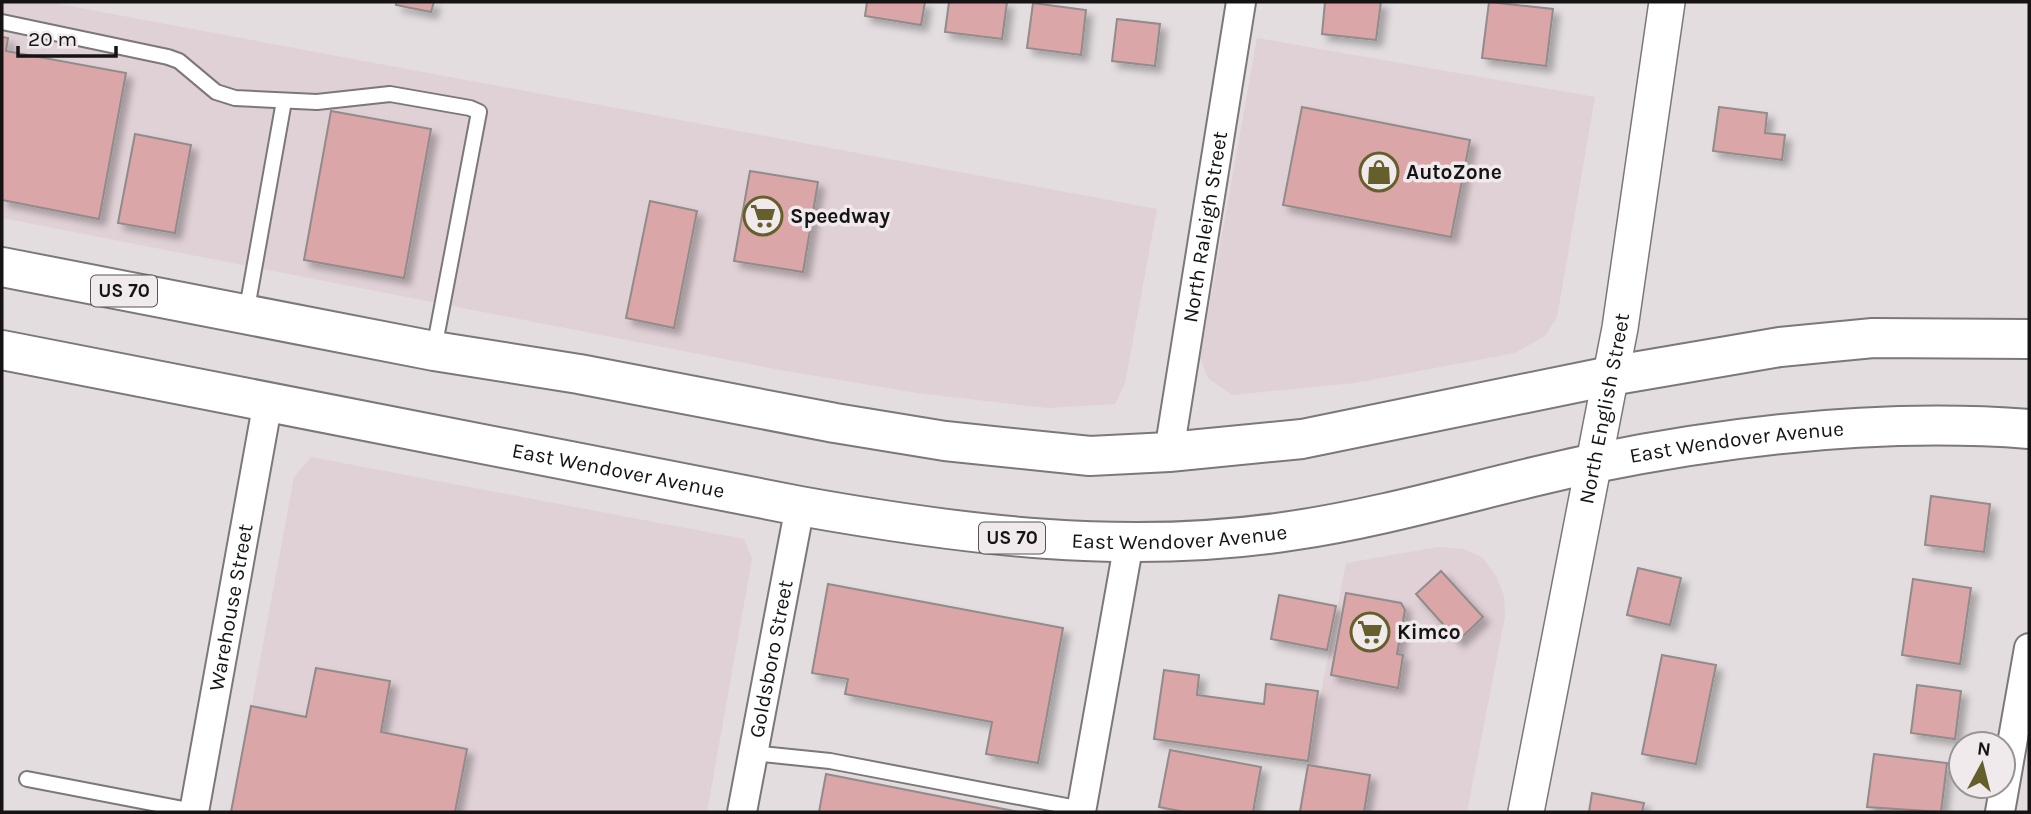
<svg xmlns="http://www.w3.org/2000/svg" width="2031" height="814" font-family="Karla,sans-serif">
<defs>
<filter id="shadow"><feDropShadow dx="6" dy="6" stdDeviation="3.5" flood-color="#0004"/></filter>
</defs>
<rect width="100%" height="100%" fill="#e3dddf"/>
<g fill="#e0d1d6">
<polygon points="2,2 48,2 1157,209 1125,383 1115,404 1047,408 917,393 780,370 2,218"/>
<polygon points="1257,38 1595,97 1557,317 1545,336 1515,353 1355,383 1232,395 1208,378 1200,358"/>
<polygon points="311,457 744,539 752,559 707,812 232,812 294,477"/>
<polygon points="1438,547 1464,549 1482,557 1496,576 1504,596 1505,616 1467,812 1298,812 1346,563"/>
</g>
<g fill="#daa6a7" stroke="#918b8b" stroke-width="2" filter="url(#shadow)">
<polygon points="396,2 434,2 431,12 396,5"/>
<polygon points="867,2 925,2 921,25 865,16"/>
<polygon points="949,2 1007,2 1002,39 945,32"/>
<polygon points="1325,2 1381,2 1376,40 1322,34"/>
<polygon points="1489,2 1553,9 1546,66 1482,58"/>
<polygon points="1033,3 1086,10 1081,55 1027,48"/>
<polygon points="1117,19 1160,24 1155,66 1112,61"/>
<polygon points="2,37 8,38 6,51 126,73 99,219 2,200"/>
<polygon points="1302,107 1470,140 1451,237 1283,205"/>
<polygon points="1719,107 1767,113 1765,133 1785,135 1782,160 1713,151"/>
<polygon points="331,111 431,129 404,278 304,260"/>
<polygon points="135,134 191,145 175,233 118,223"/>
<polygon points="750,171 818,182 803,272 734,261"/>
<polygon points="650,201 697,211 674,328 626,318"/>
<polygon points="1931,496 1990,504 1984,552 1925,545"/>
<polygon points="1638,568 1681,578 1670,625 1627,615"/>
<polygon points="1441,571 1483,617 1458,641 1416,594"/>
<polygon points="1913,579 1971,588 1960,664 1902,655"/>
<polygon points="828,584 1063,628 1038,763 986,754 992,722 845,694 848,679 812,673"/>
<polygon points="1346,593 1401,603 1405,610 1397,654 1403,655 1398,688 1331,675"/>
<polygon points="1279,595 1336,606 1327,650 1271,639"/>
<polygon points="1662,655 1716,665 1696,764 1642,754"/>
<polygon points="316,668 390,681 381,732 467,749 455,812 231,812 251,706 306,717"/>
<polygon points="1164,670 1199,675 1197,695 1264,704 1266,684 1318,691 1308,761 1154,739"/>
<polygon points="1917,685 1961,691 1955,739 1911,733"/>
<polygon points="1170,750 1261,767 1253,812 1185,812 1159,807"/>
<polygon points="1874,754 1947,763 1941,812 1867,807"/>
<polygon points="1308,765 1370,775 1364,812 1300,812"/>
<polygon points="826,774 1019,812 819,812"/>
<polygon points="1592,793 1644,803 1642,812 1589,812"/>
</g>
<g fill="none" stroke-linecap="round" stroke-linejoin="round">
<defs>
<g id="service">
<polyline points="2,22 168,57 179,61 216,92 235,98 317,102 390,94 470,108 479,112 434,349"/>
<polyline points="246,314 284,101"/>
<polyline points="753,753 830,761 1082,809"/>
<polyline points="27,779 194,811"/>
</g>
<g id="minor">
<path id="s1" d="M1169 452 1241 2"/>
<path id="s2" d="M194 812 268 401"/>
<path id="s3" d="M742 812 800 506"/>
<polyline points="1081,812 1129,542"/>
<polyline points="2000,812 2029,648"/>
</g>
<g id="tertiary">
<path id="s4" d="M1526 812 1620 328 1667 2"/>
</g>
<g id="trunk">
<polyline points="2,267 434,351 579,374 835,423 945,441 1090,456 1169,452 1302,439 1610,376 1780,347 1873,338 2029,339"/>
<path id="s5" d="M2 350 800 506C962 535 1126 556 1290 531 1394 516 1493 484 1595 463 1738 434 1883 418 2029 429"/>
</g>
</defs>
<use href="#service" stroke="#7c7778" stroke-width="18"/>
<use href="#minor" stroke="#7c7778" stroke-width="32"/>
<use href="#tertiary" stroke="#7c7778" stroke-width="38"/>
<use href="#trunk" stroke="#7c7778" stroke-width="42"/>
<use href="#service" stroke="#fff" stroke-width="14"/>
<use href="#minor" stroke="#fff" stroke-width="28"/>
<use href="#tertiary" stroke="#fff" stroke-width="35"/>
<use href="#trunk" stroke="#fff" stroke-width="38"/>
</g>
<defs>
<symbol id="shop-ring" viewBox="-11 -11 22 22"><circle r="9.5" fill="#f0eaec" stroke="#655f2b" stroke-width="1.5"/><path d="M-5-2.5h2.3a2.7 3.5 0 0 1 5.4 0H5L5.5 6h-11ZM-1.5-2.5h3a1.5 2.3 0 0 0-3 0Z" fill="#655f2b"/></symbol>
<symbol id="supermarket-ring" viewBox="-11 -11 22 22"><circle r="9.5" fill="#f0eaec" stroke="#655f2b" stroke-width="1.5"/><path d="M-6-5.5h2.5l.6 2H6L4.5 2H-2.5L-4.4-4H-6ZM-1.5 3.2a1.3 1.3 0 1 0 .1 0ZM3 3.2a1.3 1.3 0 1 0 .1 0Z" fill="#655f2b"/></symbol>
</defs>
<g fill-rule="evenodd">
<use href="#shop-ring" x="1357" y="150" width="44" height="44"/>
<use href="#supermarket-ring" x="741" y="194" width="44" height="44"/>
<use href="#supermarket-ring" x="1348" y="610" width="44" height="44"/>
</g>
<g text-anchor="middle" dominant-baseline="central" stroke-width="7" stroke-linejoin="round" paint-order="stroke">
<g fill="#f0eaec" stroke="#575455" stroke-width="2">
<rect x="91" y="275.5" width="66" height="31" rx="5"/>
<rect x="979" y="522.5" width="66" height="31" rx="5"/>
</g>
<g font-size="19" font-weight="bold" fill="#151314">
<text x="124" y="291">US 70</text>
<text x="1012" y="538">US 70</text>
</g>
<g font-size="21" font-weight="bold" fill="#151314" stroke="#f0eaec" text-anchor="start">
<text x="1406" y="172">AutoZone</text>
<text x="790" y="216">Speedway</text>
<text x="1397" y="632">Kimco</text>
</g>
<g font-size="21" fill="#151314" stroke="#f0eaec">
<text stroke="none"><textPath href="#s1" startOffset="228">North Raleigh Street</textPath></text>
<text stroke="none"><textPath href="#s4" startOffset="411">North English Street</textPath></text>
<text stroke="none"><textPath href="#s5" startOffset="1762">East Wendover Avenue</textPath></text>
<text stroke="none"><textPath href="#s5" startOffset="628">East Wendover Avenue</textPath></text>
<text stroke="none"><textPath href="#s5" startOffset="1195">East Wendover Avenue</textPath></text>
<text stroke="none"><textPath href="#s2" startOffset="208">Warehouse Street</textPath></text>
<text stroke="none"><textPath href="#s3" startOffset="156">Goldsboro Street</textPath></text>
</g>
</g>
<rect width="2031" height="814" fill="none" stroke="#151314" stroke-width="7"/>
<g transform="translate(1982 765) rotate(7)"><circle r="33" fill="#f0eaec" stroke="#989496" stroke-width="2"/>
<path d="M0-5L12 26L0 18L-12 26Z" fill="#655f2b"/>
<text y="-10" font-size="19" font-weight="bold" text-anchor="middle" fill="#151314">N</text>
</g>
<path d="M18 46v10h98v-10" fill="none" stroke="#151314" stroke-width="3.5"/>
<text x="28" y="46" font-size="21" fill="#151314" stroke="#f0eaec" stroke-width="5" paint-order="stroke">20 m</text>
</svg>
